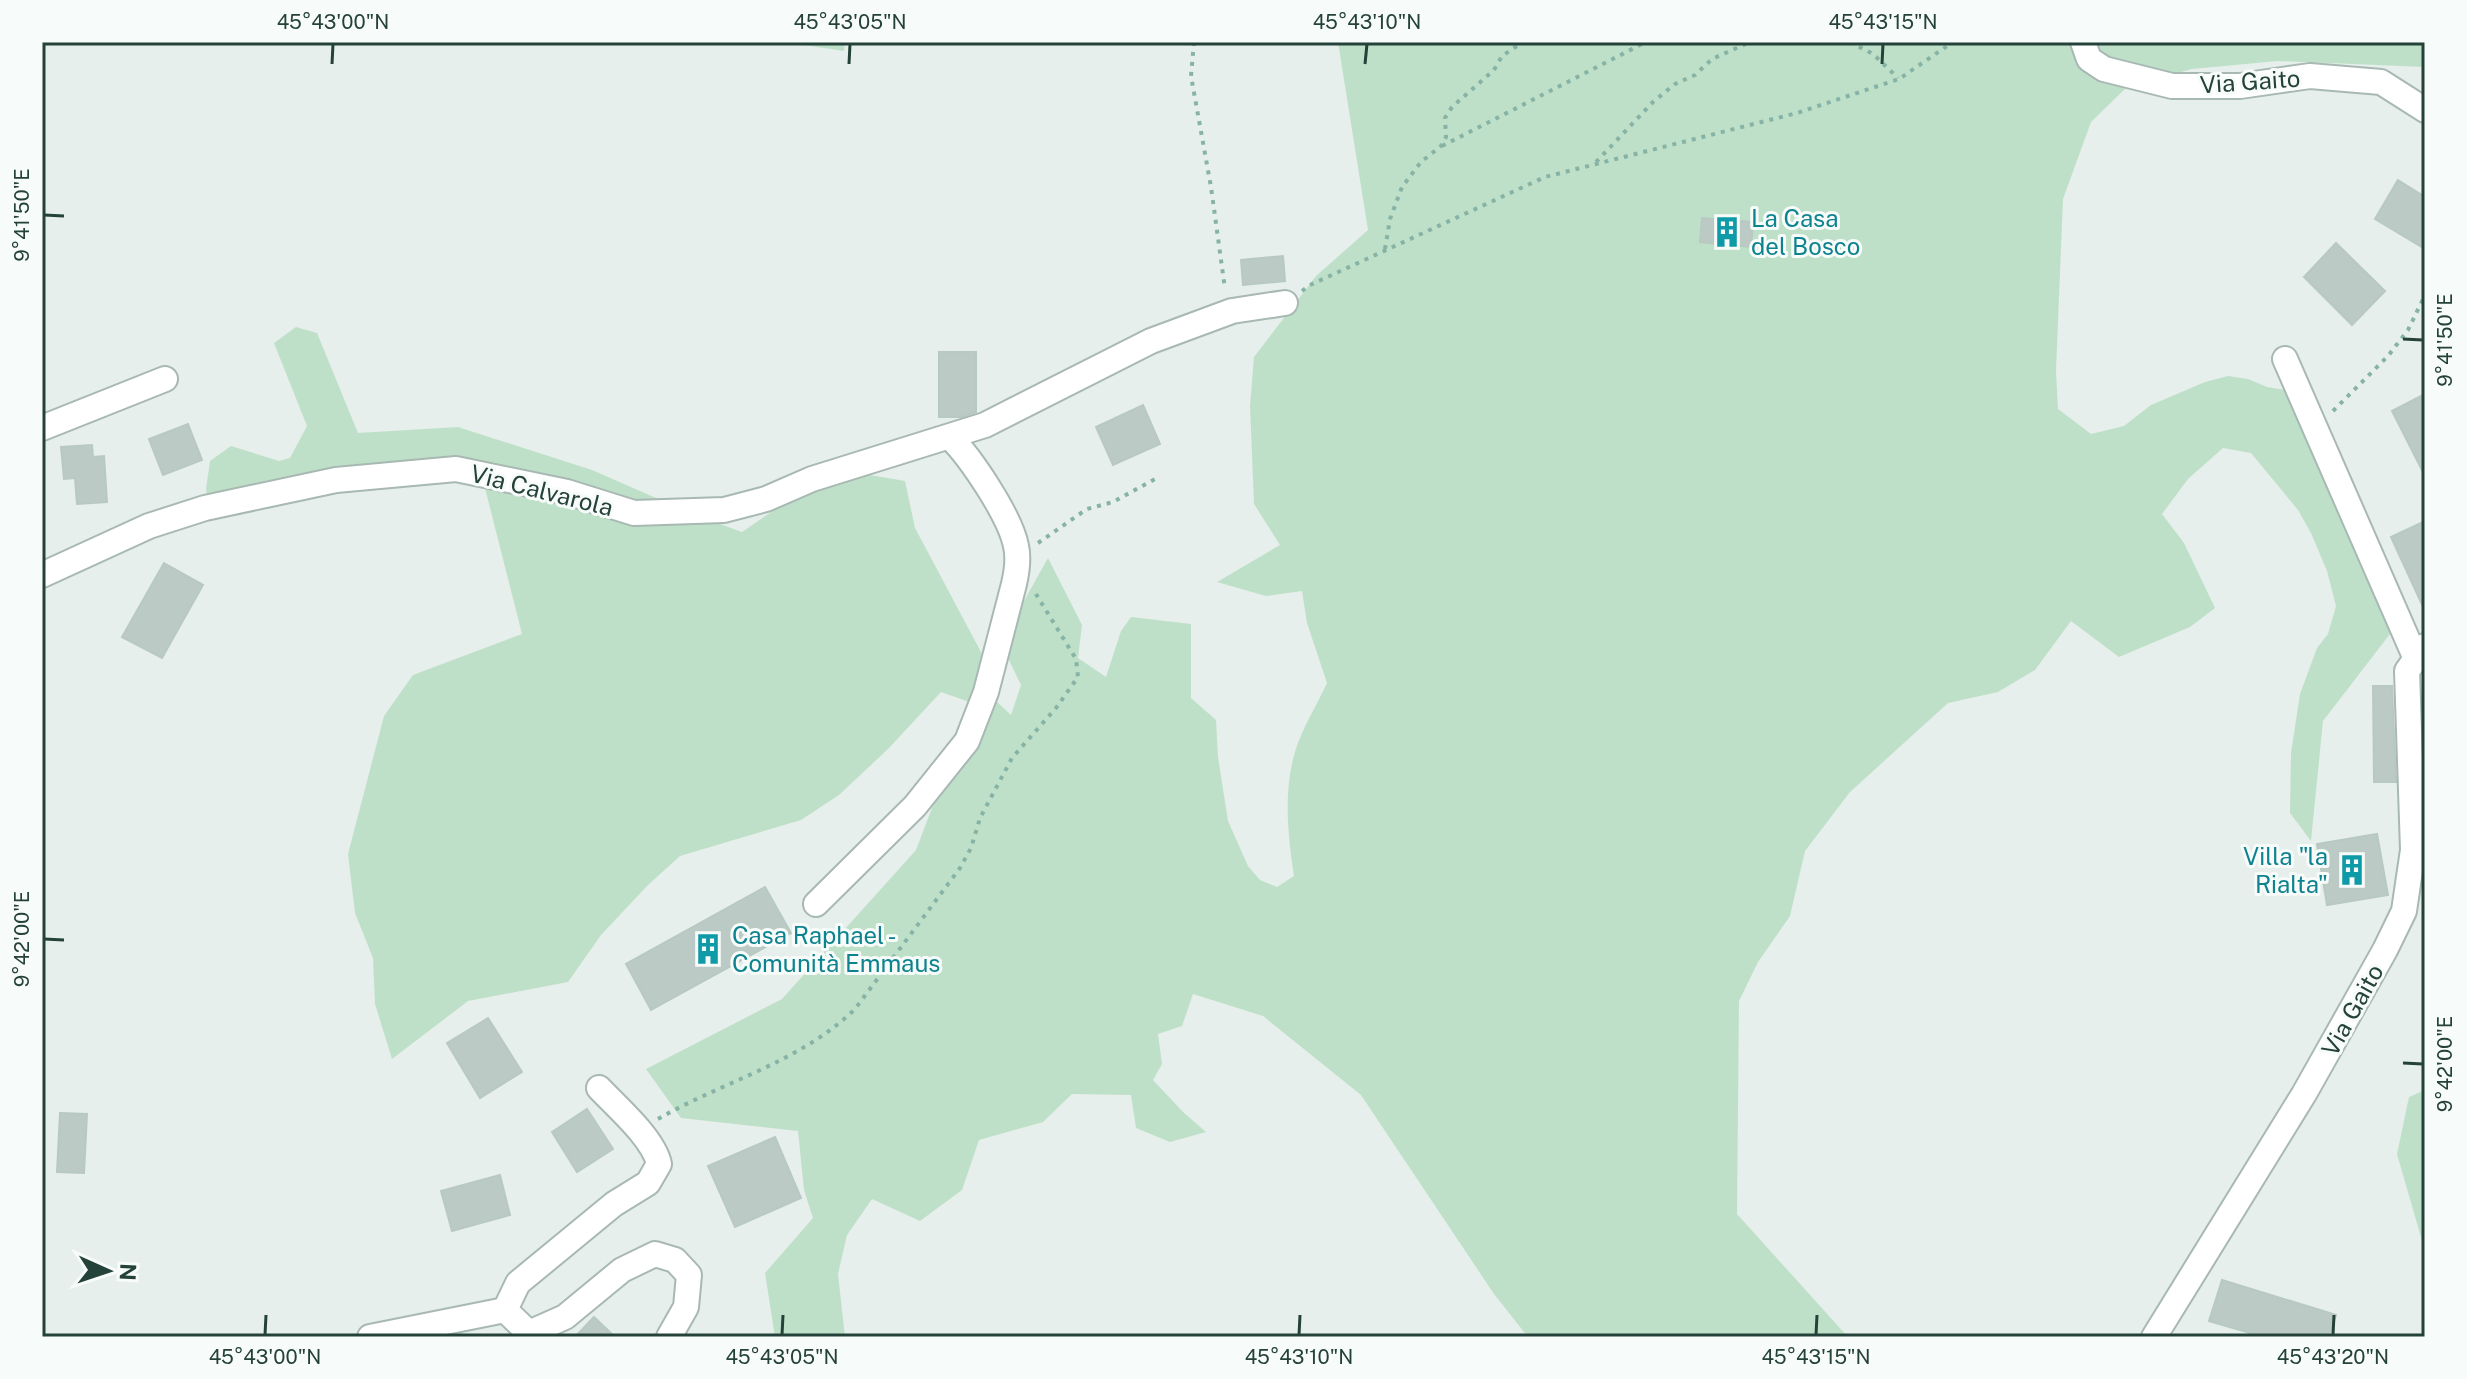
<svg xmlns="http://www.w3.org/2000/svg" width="2467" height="1379" font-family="'Public Sans',sans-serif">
<rect width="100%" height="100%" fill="#e6efeb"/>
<g fill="#bfe0c8">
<polygon points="784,42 845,42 844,51"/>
<path d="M1338 42H2425V67L2277 61 2192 69 2127 87 2091 122 2063 199 2056 371 2058 409 2091 434 2124 426 2151 405 2205 382 2228 376 2248 379 2267 387 2310 394 2390 634 2323 721 2311 841 2290 813 2291 753 2300 694 2317 648 2328 634 2336 606 2327 571 2311 533 2298 510 2251 453 2223 448 2188 479 2162 514 2184 543 2215 608 2190 627 2119 657 2071 621 2035 670 1998 692 1948 703 1850 792 1805 851 1790 916 1758 962 1739 1001 1737 1214 1848 1337H1528L1494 1294 1361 1095 1263 1016 1193 994 1182 1026 1158 1034 1162 1064 1153 1080 1183 1112 1206 1132 1170 1142 1136 1128 1131 1095 1072 1094 1043 1122 979 1140 962 1190 920 1221 872 1199 847 1235 838 1274 845 1337H775L765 1273 813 1218 804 1190 798 1131 681 1118 646 1069 782 999 916 850 972 703 941 692 888 749 839 795 801 820 680 856 648 885 601 935 568 982 468 1001 392 1059 375 1004 373 958 355 913 348 854 384 716 413 675 522 634 484 484 427 459 360 465 208 498 206 489 210 461 231 446 279 461 290 458 307 426 274 343 296 327 317 333 358 433 458 427 592 470 695 515 742 532 783 504 858 473 905 481 915 528 981 652 996 701 1011 715 1021 685 1004 650 1020 608 1048 558 1082 625 1078 658 1106 677 1121 631 1131 617 1191 624V698L1216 720 1218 757 1228 821 1248 866 1260 880 1277 887 1294 876C1288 836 1283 792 1295 752 1302 728 1317 705 1327 683L1307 623 1302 591 1266 596 1217 582 1280 545 1254 504 1250 406 1254 357 1316 276 1368 230Z"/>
<polygon points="2425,1090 2425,1251 2397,1154 2409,1097"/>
</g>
<g fill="#bbcac4" stroke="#b8c9c2" stroke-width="2">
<polygon points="2398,180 2425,197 2425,249 2375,219"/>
<polygon points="1702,218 1753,222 1751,247 1700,242"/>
<polygon points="2336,243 2385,291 2352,325 2304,277"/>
<polygon points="1283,256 1285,281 1243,285 1241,260"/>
<polygon points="939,352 976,352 976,412 962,417 939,417"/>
<polygon points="2425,394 2425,476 2392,411"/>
<polygon points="1143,405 1160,444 1113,465 1096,427"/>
<polygon points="188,424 202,460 163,475 149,439"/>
<polygon points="92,445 93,457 104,456 107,502 77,504 75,478 64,479 61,447"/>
<polygon points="2425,521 2425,611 2391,537"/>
<polygon points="164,563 203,585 162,658 122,637"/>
<polygon points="2373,686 2392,686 2396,782 2374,782"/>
<polygon points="2377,834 2388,895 2327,905 2317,844"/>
<polygon points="765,887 791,933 651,1010 626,964"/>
<polygon points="488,1018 522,1072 480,1098 447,1043"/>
<polygon points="587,1109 613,1149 577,1172 552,1132"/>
<polygon points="60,1113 87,1114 84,1173 57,1172"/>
<polygon points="775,1137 801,1198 735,1227 708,1166"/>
<polygon points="500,1175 510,1215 452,1231 441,1191"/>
<polygon points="2222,1280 2336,1315 2329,1337 2264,1337 2209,1321"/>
<polygon points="594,1317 615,1337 575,1337"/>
</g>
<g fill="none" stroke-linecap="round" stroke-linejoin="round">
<defs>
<g id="street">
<polyline points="2083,42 2089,59 2104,69 2172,86 2240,86 2310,76 2381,82 2425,110"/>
<polyline points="2285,359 2416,659"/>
<polyline points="42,428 165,379"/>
<polyline points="42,575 149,526 205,508 336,480 456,469 567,492 634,513 724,510 766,499 812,479 985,425 1151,341 1232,311 1285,303"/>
<path d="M816 904 915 806 967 741 986 692 1014 584C1017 571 1019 559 1016 546 1010 516 971 458 950 437"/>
<path d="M599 1088C617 1107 654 1139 659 1164L648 1183 614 1204 518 1283 505 1310 529 1333 565 1317 622 1270 655 1254 675 1260 689 1275 686 1307 669 1337"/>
<polyline points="370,1337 505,1310"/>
<polyline points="2154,1337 2304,1094 2385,950 2404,911 2413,850 2407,671 2425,646"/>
</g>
</defs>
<use href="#street" stroke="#a8b8b2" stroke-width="28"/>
<g stroke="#86b3a5" stroke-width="4" stroke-dasharray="4 6" stroke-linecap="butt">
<polyline points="1194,42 1191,76 1211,187 1225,289"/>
<polyline points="1850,42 1873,54 1898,78"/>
<polyline points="1442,146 1646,42"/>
<polyline points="1596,162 1653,102 1675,84 1695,75 1712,59 1750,42"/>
<polyline points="1385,249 1390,219 1402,187 1421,162 1441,146 1446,137 1445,118 1452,107 1494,70 1502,56 1523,42"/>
<polyline points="1302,291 1310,285 1545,177 1797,113 1899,79 1953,42"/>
<polyline points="2333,411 2388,356 2408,330 2425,295"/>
<polyline points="1038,543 1087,509 1113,502 1155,479"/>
<path d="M658 1119C722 1082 801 1062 855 1009L960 868 971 848 980 818 1012 758 1056 708 1078 677 1076 659 1036 594"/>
</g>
<use href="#street" stroke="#fff" stroke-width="24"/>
</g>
<path fill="none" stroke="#24423a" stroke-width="3" d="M332 64 333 44M849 64 850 44M1365 64 1367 44M1882 64 1883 44M44 215 64 216M2403 339 2423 340M44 939 64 940M2403 1063 2423 1064M265 1335 266 1315M782 1335 783 1315M1299 1335 1300 1315M1816 1335 1817 1315M2333 1335 2334 1315"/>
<defs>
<symbol id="building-bare" viewBox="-9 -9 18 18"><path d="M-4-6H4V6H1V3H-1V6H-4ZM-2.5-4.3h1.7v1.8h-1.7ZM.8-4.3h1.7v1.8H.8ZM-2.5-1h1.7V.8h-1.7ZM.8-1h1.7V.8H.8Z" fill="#0f9aa8" stroke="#f7fbf9" stroke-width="2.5" paint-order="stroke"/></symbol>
</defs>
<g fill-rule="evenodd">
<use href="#building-bare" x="1705" y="210" width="44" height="44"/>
<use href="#building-bare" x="2330" y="848" width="44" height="44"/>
<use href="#building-bare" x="686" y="927" width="44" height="44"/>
</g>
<g text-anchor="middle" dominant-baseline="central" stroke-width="6" stroke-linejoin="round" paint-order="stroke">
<g font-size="24" fill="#24423a" stroke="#f7fbf9">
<text transform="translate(2250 81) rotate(-4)">Via Gaito</text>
<text transform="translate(542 490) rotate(14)">Via Calvarola</text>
<text transform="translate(2352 1010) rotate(-61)">Via Gaito</text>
</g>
<g font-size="24" fill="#0d838f" stroke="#f7fbf9" text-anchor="start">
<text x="1751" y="218">La Casa<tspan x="1751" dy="28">del Bosco</tspan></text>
<text x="2328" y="856" text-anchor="end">Villa "la<tspan x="2328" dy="28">Rialta"</tspan></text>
<text x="732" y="935">Casa Raphael -<tspan x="732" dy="28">Comunità Emmaus</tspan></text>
</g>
</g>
<rect width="2467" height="1379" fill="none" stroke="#f7fbf9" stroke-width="88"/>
<g transform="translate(108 1271) rotate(93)" stroke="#f7fbf9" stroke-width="6" paint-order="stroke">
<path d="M0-6L14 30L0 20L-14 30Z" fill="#24423a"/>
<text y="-12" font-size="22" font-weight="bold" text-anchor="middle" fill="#24423a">N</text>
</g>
<rect x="44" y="44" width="2379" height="1291" fill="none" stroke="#24423a" stroke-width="3"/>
<g font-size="20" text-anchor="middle" fill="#24423a">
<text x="333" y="29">45°43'00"N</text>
<text x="850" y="29">45°43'05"N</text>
<text x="1367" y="29">45°43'10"N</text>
<text x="1883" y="29">45°43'15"N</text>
<text transform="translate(22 215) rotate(-90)" y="7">9°41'50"E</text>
<text transform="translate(2445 340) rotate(-90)" y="7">9°41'50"E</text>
<text transform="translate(22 939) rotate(-90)" y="7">9°42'00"E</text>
<text transform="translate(2445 1064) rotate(-90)" y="7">9°42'00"E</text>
<text x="265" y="1364">45°43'00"N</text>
<text x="782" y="1364">45°43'05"N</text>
<text x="1299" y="1364">45°43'10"N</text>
<text x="1816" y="1364">45°43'15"N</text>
<text x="2333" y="1364">45°43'20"N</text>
</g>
</svg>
